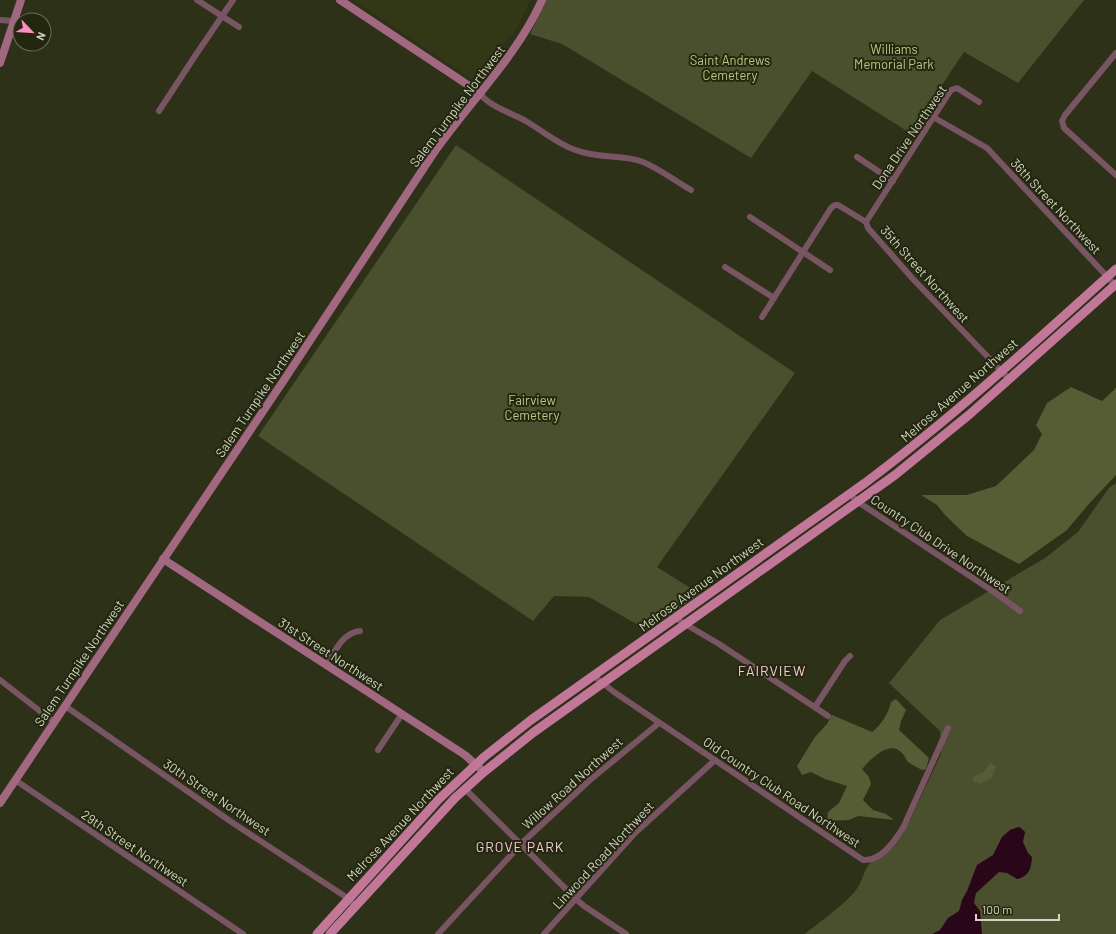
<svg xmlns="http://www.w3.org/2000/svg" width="1116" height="934" font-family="Barlow,sans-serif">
<rect width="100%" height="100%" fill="#2d3118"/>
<polygon fill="#323716" points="353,0 530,0 518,27 475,81"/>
<g fill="#4a4f2e">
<polygon points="546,0 1084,0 1018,83 964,52 910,133 812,71 751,158 562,44 530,34"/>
<polygon points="456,145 795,373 657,567 700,594 647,630 589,597 554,596 533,621 258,436"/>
<path d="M1116 483V934H805C820 921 848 903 858 887 863 879 864 869 871 862L899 838 910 820 941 754 940 731 889 683 940 620 1045 558 1078 532 1109 488Z"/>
</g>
<g fill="#565c34">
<polygon points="1071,387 1102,401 1116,388 1116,475 1087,506 1067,530 1019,564 967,536 945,515 937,505 921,495 967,495 996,486 1034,450 1042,434 1036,425 1047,403"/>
<path d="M896 699 906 710 901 721 899 730 929 758 926 769 922 770C917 767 912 765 908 762 906 760 905 756 903 754 890 738 871 759 862 769L869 777 871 784 863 800 873 810 886 814 894 820 858 816 849 820 827 821 828 812 839 803 847 786 825 779 811 772 802 775 797 766 815 737 827 724 832 715 872 732C881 725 889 713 891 702Z"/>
<polygon points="991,763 996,767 991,779 979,784 973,781 973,777 984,772 989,764"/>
</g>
<path fill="#290718" d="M1018 827 1021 828 1025 832 1023 842 1028 853 1032 857C1031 868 1030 876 1017 879L1007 873 999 872 976 893 974 903 980 911 982 934H932L940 930 948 918 959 911 962 900 967 891 977 865 993 855 1002 837 1010 830Z"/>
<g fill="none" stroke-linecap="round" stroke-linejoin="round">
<g stroke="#795463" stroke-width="6">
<polyline points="197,0 239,27"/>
<polyline points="0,20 14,21"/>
<polyline points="1116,53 1065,115 1062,121 1064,128 1116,175"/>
<path d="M480 94C491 107 509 112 524 120 545 132 562 148 586 153 605 158 625 155 643 162 660 169 675 181 691 190"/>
<polyline points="159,111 195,56 233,0"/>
<polyline points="933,117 987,148 1115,285"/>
<polyline points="857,157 893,181"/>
<polyline points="750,217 830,270"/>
<polyline points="866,222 951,90 957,88 979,102"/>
<polyline points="725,267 774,298"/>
<polyline points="762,317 831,208 835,205 838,205 866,222 868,228 913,279 1009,379"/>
<polyline points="850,494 858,502 994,592 1020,611"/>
<polyline points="675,618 719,644 828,716"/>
<path d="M326 665C335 652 342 633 360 631"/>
<path d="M594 676 614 692 863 860C882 861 894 841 903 828L948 728"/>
<polyline points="0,680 54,722"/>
<polyline points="65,706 233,823 343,895 356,906"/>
<polyline points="815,707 845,661 850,656"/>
<polyline points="378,750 402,714"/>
<polyline points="15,780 243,934"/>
<polyline points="465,789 575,898 584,906 626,934"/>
<polyline points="438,934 524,841 590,780 659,723"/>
<polyline points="544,934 635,833 715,760"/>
</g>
<g stroke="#a26881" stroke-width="8">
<polyline points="340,0 474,89 480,94"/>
<polyline points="0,63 21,0"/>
<polyline points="163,559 465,755 484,772"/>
<path d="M0 803 284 380 433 154C469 102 516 58 542 0"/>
</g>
<g stroke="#c27798" stroke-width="9">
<path d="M317 934 439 799 484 757 531 720 865 483C953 417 1034 343 1116 269"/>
<polyline points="330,934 455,798 484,772 534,732 895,475 970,414 1116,284"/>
</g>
</g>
<g text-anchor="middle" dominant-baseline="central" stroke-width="4" stroke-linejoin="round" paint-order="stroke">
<g font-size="13" fill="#bbc682" stroke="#23270e">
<text x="894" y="49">Williams<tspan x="894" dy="15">Memorial Park</tspan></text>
<text x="730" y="60">Saint Andrews<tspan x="730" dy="15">Cemetery</tspan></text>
<text x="532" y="400">Fairview<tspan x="532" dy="15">Cemetery</tspan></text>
</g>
<g font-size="13" fill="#d1d4c4" stroke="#23270e">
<text transform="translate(457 106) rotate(-53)">Salem Turnpike Northwest</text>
<text transform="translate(909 137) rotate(-56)">Dona Drive Northwest</text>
<text transform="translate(1056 206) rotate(47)">36th Street Northwest</text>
<text transform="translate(925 274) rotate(48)">35th Street Northwest</text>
<text transform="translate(959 390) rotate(-41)">Melrose Avenue Northwest</text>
<text transform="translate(260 394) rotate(-56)">Salem Turnpike Northwest</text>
<text transform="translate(941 544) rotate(34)">Country Club Drive Northwest</text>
<text transform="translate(701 584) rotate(-36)">Melrose Avenue Northwest</text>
<text transform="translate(331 654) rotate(33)">31st Street Northwest</text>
<text transform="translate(79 663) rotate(-56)">Salem Turnpike Northwest</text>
<text transform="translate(572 783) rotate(-42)">Willow Road Northwest</text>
<text transform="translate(782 792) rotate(34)">Old Country Club Road Northwest</text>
<text transform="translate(217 797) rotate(34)">30th Street Northwest</text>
<text transform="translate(400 824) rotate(-47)">Melrose Avenue Northwest</text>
<text transform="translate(135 848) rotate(34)">29th Street Northwest</text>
<text transform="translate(603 855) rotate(-47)">Linwood Road Northwest</text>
</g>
<g font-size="14" letter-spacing="1" fill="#f8c8db" stroke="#23270e">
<text x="772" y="670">FAIRVIEW</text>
<text x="520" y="846">GROVE PARK</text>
</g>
</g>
<g transform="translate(32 32) rotate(115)"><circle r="19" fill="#23270e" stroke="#696c57"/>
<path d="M0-3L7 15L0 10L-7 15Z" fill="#fd8ec0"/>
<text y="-6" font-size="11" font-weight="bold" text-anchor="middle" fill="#d1d4c4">N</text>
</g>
<path d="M976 914v6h83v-6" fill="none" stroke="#d1d4c4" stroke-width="2"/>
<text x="982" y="914" font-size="12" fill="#d1d4c4" stroke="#23270e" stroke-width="3" paint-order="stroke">100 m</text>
</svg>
